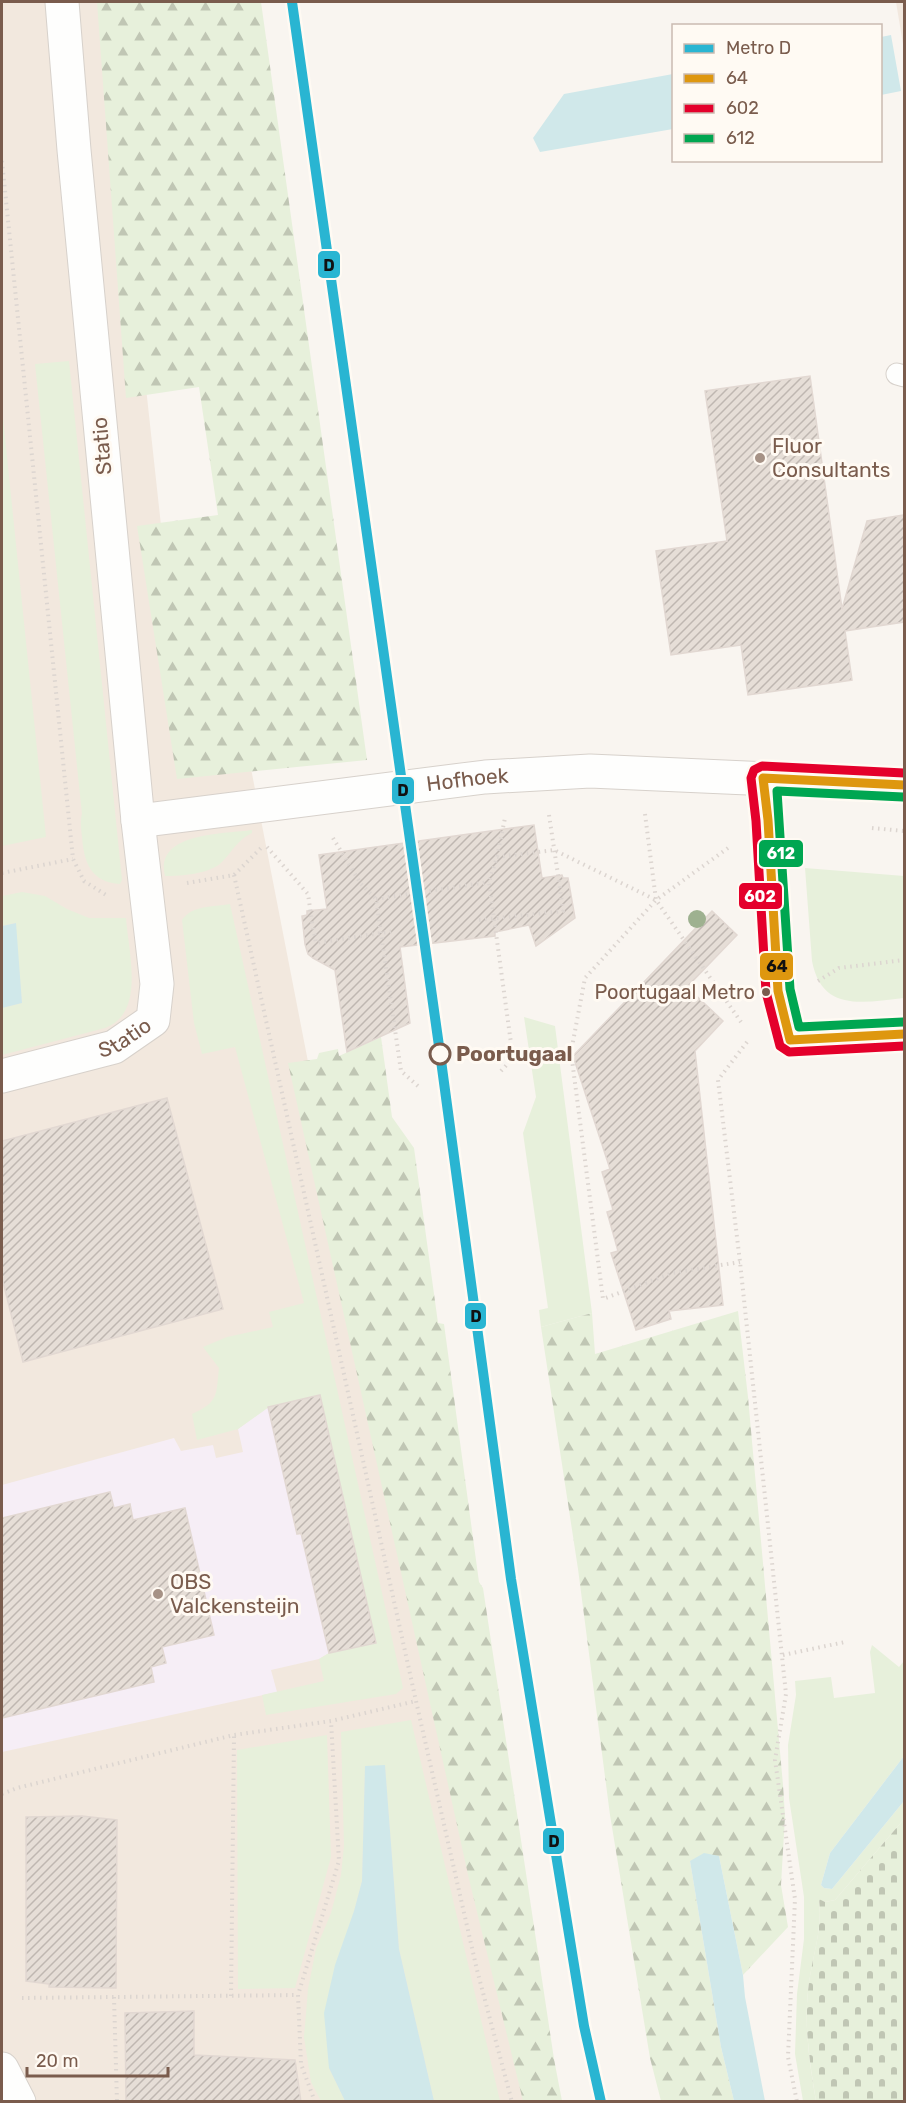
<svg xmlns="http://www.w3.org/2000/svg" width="906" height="2103" font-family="Rubik,sans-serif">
<defs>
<pattern id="forest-firs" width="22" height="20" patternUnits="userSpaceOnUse" patternTransform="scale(1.5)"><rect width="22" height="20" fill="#e7f0db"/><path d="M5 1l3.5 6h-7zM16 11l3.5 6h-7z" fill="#c0c6b4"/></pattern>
<pattern id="cemetery-stones" width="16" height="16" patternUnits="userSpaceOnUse" patternTransform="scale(1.5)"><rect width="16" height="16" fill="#e7f0db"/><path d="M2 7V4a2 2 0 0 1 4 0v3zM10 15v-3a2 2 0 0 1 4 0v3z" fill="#c0c6b4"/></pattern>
<pattern id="building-hatch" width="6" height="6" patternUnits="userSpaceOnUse" patternTransform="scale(1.5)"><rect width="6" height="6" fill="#e6ded7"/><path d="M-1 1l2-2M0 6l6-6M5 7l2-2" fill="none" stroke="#bfb7b1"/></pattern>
</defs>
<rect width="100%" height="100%" fill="#f9f5f0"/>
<path fill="#f2e8de" d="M2,2H104L186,755L247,748L353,1293L538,2101L2,2102Z
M896,2H904V50Z"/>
<path fill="#f6eef6" d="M268,1407L297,1534L301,1535L329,1653L319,1659L271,1670L277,1692L2,1752V1485L174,1438L181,1451L213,1445L216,1458L243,1452L238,1429Z"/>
<path fill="#e7f0db" d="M69,361L122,880L120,884C91,882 84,863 82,837C81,829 80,820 82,814L35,364Z
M2,408L46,837L2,846Z
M252,830V833C237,840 232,852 221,863C208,874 182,876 165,876C154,832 225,834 252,830Z
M805,868L904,876V998C864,1002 822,1013 812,961Z
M22,892L45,896L67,909L89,918H126C128,947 142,1000 117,1021C114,1024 109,1026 105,1028L2,1055V1008L22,1003L15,923L2,926V896Z
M230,904L403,1688L396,1694L266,1715L262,1695L324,1681L319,1659L329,1653L376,1642L320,1396L269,1407L238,1429L197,1440L192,1414C219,1402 216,1395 219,1368L203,1347L227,1337L273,1327L269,1312L304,1303L235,1047L202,1054L194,1023L182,920C192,905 213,907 230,904Z
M524,1017L555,1026L592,1313L541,1327L539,1310L548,1308L523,1133L536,1097Z
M872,1645L899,1667L904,1661V1756L830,1853L821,1885L824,1888L832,1889L904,1801V1819L835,1900L825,1902L819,1900C823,1931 811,1960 808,1991C804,2028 810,2066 816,2101H803L795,2054L797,1994L804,1939V1897L789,1798L788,1745L796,1695L795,1681L831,1677L834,1698L875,1693L870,1652Z
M411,1720L500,2101H434L399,1949L385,1766L365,1767L362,1881L354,1911L329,2068L345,2101H321L311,2082L304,2037L308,1989L316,1949L331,1913L341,1875L344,1846L341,1732Z
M327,1735L331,1857L295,1988L238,1989L237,1750Z"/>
<path fill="url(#forest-firs)" d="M97,2H261L367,760L177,779L137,526L218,515L199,387L126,398Z
M381,1037L392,1117L414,1148L438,1323L444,1324L479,1582L483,1588L554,2059L562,2101H523L469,1879L288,1063L317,1059L319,1053L338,1049L339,1056Z
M738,1311L748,1397L783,1785L785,1816L781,1885L788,1927L743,1975L719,1856L690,1861L721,2047L734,2101H661L650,2058L610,1815L578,1569L541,1327L592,1313L595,1354Z"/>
<path fill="url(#cemetery-stones)" d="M904,1819V2101H816C810,2065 804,2027 808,1991C811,1959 823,1931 819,1899L825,1902L835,1900Z"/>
<path fill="#d0e8ea" d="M891,35L901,91L881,95V37Z
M673,74V129L540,152L533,138L564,94Z
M16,923L22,1003L2,1008V926Z
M904,1756V1801L832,1889L824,1888L821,1885L830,1853Z
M385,1765L399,1949L434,2101H345L329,2068L324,2013L335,1965L354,1911L362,1881L365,1766Z
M704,1853L719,1856L743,1975L745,1997L765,2101H734L721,2047L690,1861Z"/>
<path fill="url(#building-hatch)" stroke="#e2d8d2" stroke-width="1.5" d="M810,376L842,609L867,521L904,515V622L845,631L852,680L748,695L741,645L671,655L656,551L727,541L705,391Z
M534,825L542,878L562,875L563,878H568L575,918L536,946L529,925L495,932V936L400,947L410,1023L347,1052L335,970L313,958L308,954L305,944L302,916L307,915V911L327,909L319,855Z
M712,911L737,935L687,987L723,1021L695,1051L723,1305L669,1311L671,1319L636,1330L611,1253L618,1251L607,1212L613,1210L602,1172L610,1169L573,1056Z
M167,1098L223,1309L23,1362L2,1278V1141Z
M320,1395L376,1643L329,1653L301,1533L297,1534L268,1407Z
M110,1492L114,1508L130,1504L133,1520L185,1508L214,1635L162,1647L166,1663L151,1667L154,1682L2,1718V1518Z
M82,1816L117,1820L116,1988L49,1987V1984L26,1981V1817Z
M194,2011V2055L295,2060L301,2102H126L125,2013Z"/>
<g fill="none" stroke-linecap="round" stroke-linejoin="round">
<defs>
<path id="service" d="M897,374L904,376"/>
<path id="minor" d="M763,778L768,820L778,991L790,1040L904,1034"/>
<g id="tertiary">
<path id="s1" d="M138,821L485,777L590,771L904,785"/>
<path id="s2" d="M2,1076L114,1047L153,1020L157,984L138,821L74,150L62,2"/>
<path d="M2,2069L19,2102"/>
</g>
</defs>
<use href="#service" stroke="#d7d1cb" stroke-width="23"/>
<use href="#minor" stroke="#d7d1cb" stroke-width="35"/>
<use href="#tertiary" stroke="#d7d1cb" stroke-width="35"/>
<path stroke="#dcd5d0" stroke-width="4" stroke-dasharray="1.5 4.5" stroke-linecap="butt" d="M2,161L73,859L84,881L106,895
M645,814L656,900L741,1022
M549,815L560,888
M872,828L904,831
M333,838L361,884L376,899L401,1071L419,1087
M267,847L308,894L312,922
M728,848L656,900L585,978L571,1052L603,1299L672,1273L740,1262
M497,857L554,850L656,900
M2,873L73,859
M234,875L416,1701L477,1970L512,2102
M187,883L234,875L261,848
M376,899L489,882
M818,981L839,968L904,960
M747,1042L718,1080L740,1262L786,1694L775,1760L795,1899L788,2057L797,2102
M501,1071L513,1058L489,882L497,857L505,818
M783,1655L845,1642
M2,1794L17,1788L234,1735L331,1721L416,1701
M231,1996L234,1736
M114,1997L117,2102
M22,1998L298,1995
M315,2102L301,2064L298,1995L339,1861L331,1721"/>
<use href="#service" stroke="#fefefd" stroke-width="21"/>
<use href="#minor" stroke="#fefefd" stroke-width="33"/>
<use href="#tertiary" stroke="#fefefd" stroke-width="33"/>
<path stroke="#dcd5d0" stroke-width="4" stroke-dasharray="1.5 4.5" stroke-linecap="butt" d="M479,920L563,911L560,888
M312,922L316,943L394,931"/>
<defs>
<path id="bus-1" d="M763,778L768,820L778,991L790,1040L904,1034
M763,778L904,785"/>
<path id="bus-2" d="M904,773L762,766L754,770L751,778L756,821L766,992L780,1046L789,1052L904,1046"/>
<path id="bus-3" d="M903,1022L799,1027L790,989L777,791L903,797"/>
</defs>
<use href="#bus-1" stroke="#fffaf3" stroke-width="14"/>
<use href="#bus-2" stroke="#fffaf3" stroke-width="14"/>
<use href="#bus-3" stroke="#fffaf3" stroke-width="14"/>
<use href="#bus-1" stroke="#de970f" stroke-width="9"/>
<use href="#bus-2" stroke="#e4002b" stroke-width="9"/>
<use href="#bus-3" stroke="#00a651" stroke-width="9"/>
<defs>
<path id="metro-1" d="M292,2L440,1053L511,1579L584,2026L601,2102"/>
</defs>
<use href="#metro-1" stroke="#fffaf3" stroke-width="15"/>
<use href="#metro-1" stroke="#29b5d2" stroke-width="10"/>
</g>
<circle fill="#9eb190" cx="697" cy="919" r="9"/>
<g fill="#a69286" stroke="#fffaf3" stroke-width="2">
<circle cx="760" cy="458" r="6"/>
<circle cx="158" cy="1594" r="6"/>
</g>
<circle fill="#7a5c4d" stroke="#fffaf3" stroke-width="2" cx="766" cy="992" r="5"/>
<circle fill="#fffaf3" stroke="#7a5c4d" stroke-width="3" cx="440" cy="1054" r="10"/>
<g text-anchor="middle" stroke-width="6" stroke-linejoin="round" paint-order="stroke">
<g font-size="20" fill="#7a5c4d" stroke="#fffaf3" text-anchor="end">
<text x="755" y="999">Poortugaal Metro</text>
</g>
<g font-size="21" fill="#7a5c4d" stroke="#fffaf3">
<text transform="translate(102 446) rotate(-95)" y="7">Statio</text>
<text dy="7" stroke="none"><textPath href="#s1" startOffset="332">Hofhoek</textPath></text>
<text dy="7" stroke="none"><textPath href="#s2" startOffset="129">Statio</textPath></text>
</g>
<g font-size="21" fill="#7a5c4d" stroke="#fffaf3" text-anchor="start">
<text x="772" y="453">Fluor<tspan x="772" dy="24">Consultants</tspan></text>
<text x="170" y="1589">OBS<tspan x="170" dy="24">Valckensteijn</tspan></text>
</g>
<g font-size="21" font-weight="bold" fill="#7a5c4d" stroke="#fffaf3" text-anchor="start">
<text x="456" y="1061">Poortugaal</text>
</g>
</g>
<g stroke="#fffaf3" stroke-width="2">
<rect x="317" y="250" width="24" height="29" rx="6" fill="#29b5d2"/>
<rect x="391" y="776" width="24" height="29" rx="6" fill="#29b5d2"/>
<rect x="758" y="839" width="46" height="29" rx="6" fill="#00a651"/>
<rect x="738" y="882" width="45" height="28" rx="6" fill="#e4002b"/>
<rect x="759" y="952" width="35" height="29" rx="6" fill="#de970f"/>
<rect x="464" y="1302" width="23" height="28" rx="6" fill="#29b5d2"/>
<rect x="542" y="1827" width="23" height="28" rx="6" fill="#29b5d2"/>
</g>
<g font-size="16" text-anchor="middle" font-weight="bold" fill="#fff">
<text x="781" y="859">612</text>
<text x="760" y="902">602</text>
</g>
<g font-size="16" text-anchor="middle" font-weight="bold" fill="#111">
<text x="329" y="271">D</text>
<text x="403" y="796">D</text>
<text x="777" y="972">64</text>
<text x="476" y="1322">D</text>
<text x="554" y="1847">D</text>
</g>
<rect width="906" height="2103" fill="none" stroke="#7a5c4d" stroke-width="6"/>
<rect x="672" y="24" width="210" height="138" fill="#fffaf3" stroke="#cabbb1" stroke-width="1.5"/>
<rect x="684" y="44" width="30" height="9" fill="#29b5d2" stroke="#cabbb1" stroke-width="1.5"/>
<text x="726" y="54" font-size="18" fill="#7a5c4d">Metro D</text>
<rect x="684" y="74" width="30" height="9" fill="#de970f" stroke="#cabbb1" stroke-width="1.5"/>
<text x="726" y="84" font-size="18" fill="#7a5c4d">64</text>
<rect x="684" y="104" width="30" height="9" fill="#e4002b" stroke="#cabbb1" stroke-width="1.5"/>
<text x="726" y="114" font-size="18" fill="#7a5c4d">602</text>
<rect x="684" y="134" width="30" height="9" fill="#00a651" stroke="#cabbb1" stroke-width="1.5"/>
<text x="726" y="144" font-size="18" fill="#7a5c4d">612</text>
<path d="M27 2067v9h141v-9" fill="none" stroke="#7a5c4d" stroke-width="3"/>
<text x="36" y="2067" font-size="18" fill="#7a5c4d" stroke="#fffaf3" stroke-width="4.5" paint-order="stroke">20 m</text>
</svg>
